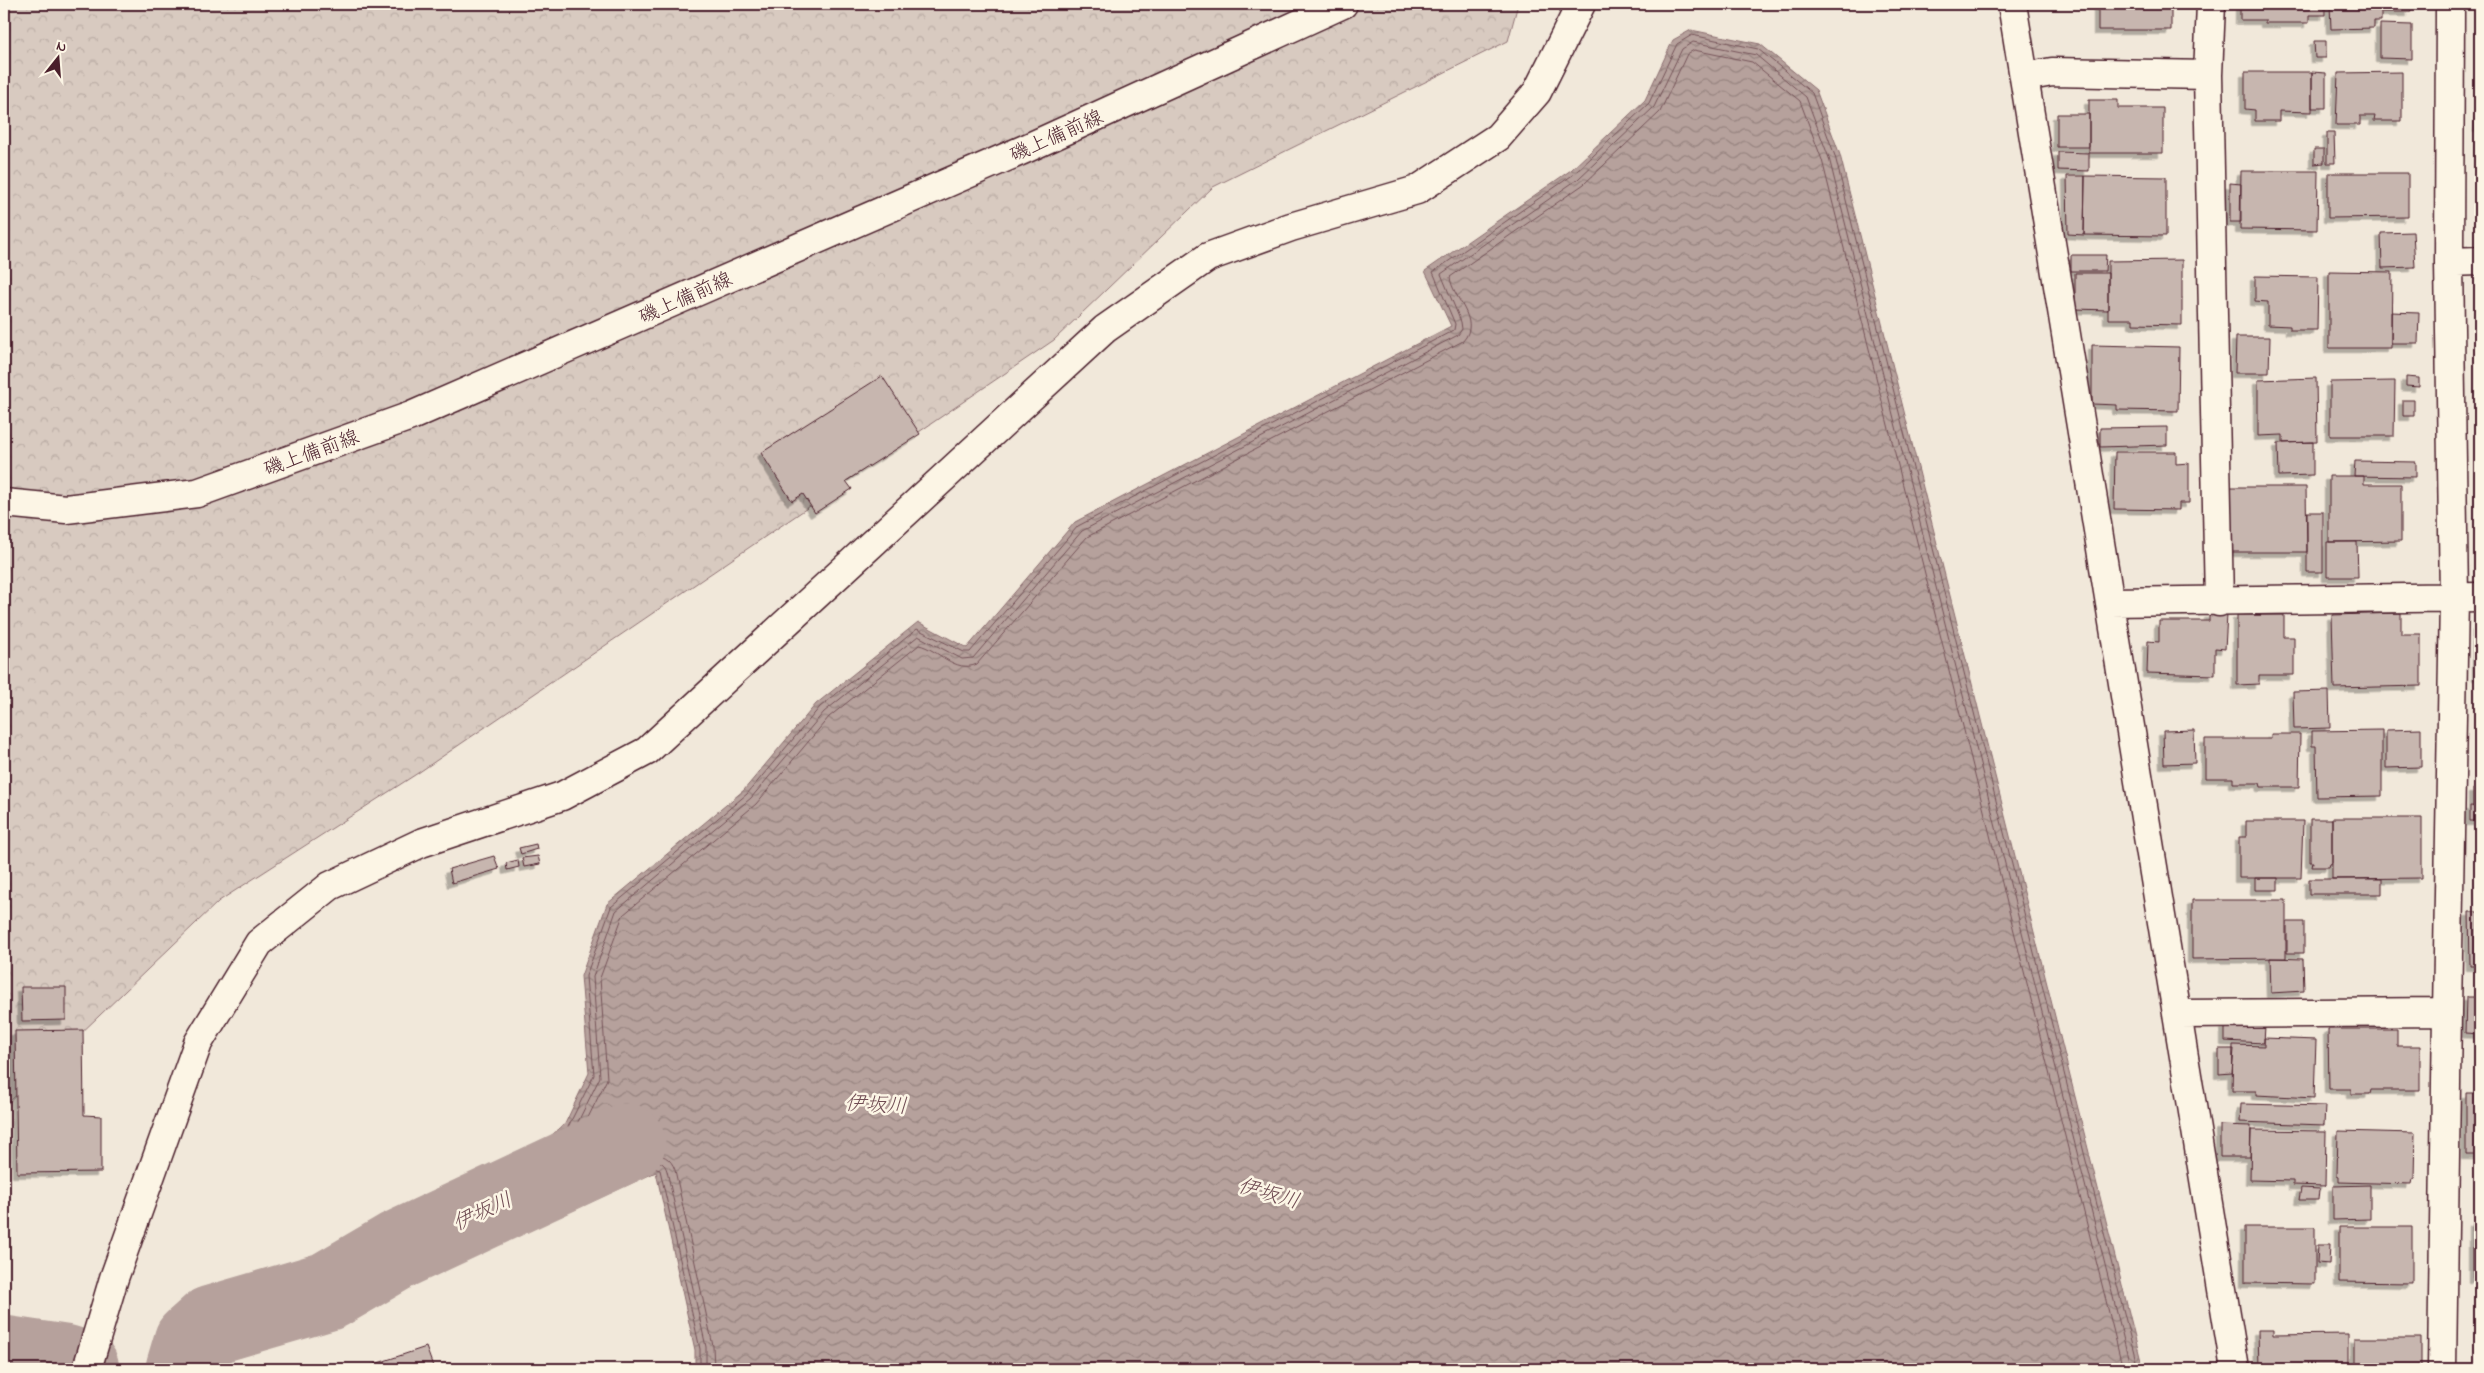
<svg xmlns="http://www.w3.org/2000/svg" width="2484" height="1373" font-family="'Indie Flower','Klee One',sans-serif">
<defs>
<pattern id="forest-crowns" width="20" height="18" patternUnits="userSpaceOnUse" patternTransform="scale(1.25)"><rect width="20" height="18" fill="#d8cac0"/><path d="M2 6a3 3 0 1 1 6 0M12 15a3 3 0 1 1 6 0" fill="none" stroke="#bbada5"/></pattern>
<pattern id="water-waves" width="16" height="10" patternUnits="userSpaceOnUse" patternTransform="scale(1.25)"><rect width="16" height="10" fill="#b6a19c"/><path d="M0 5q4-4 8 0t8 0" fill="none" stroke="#96837f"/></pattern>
<filter id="shadow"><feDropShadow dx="-4.5" dy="4.5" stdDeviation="0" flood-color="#0004"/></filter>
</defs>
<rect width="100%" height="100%" fill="#f1e8da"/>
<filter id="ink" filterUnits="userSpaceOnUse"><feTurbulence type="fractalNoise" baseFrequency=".02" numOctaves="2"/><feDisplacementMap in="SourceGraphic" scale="10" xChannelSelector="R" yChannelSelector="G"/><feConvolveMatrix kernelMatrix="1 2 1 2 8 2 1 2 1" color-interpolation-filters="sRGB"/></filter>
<g filter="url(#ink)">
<path fill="url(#forest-crowns)" stroke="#917476" d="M4,4H1518L1508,41L1213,187L1054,340L418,773L219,901L4,1107Z"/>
<path fill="url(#water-waves)" stroke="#8b6d6f" d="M1691,30L1760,44L1816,90L1840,155L2143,1369H695V1350L656,1172L550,1221L512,1168L565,1124L589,1073L581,976L607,904L744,790L816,704L918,622L967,648L1075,522L1451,326L1425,271L1571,170L1645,100L1673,40Z"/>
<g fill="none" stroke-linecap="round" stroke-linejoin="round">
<path stroke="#755358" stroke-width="1" d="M700,1369V1349L660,1170L653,1168L552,1214L519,1170L568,1127L594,1075L586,976L611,907L747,794L820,707L917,629L964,652H970L1078,526L1454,330L1455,324L1433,272L1574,174L1649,103L1677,44L1692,35L1758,49L1812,93L1835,156L2138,1369
M706,1369V1347L667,1171C665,1163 659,1160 651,1162L554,1207L528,1171L574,1130L600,1077L593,977L616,911L751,798L824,712L918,636L962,659L973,658L1082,531L1458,335L1462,329L1461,322L1441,274L1578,179L1654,107L1682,49L1693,42L1756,55L1806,97L1829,158L2131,1369
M714,1369L713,1346L675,1170C671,1158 662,1153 650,1155L557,1197L538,1172L580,1134L607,1079L600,978L623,915L756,804L829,717L919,645C938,649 955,674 977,664L1087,537L1463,341C1482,320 1452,298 1450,277L1584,184L1660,112L1687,54L1694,50L1752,62L1800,101L1822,160L2123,1369"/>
<path stroke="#b6a19c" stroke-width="79" d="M4,1355L64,1364L80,1369
M185,1369L193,1342L212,1325L328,1291L398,1250L626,1143"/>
</g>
<path fill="#c7b6af" stroke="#4a1f2b" filter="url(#shadow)" d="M2098,4H2171V30H2098Z
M2240,4H2325V15H2309V23H2265V20H2240Z
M2330,4H2410L2411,12H2381V21H2374V28L2331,29Z
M2380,24L2412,25V59L2380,58Z
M2314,41H2326V58H2315Z
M2245,72H2312V112L2279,111V121H2255V110L2245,109Z
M2312,72L2326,73V108H2312Z
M2402,72V121H2374L2375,116H2360V125H2336L2338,73Z
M2089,100H2118V108H2163V153H2089Z
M2479,112H2480V128H2478Z
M2057,114H2089V147H2057Z
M2327,133H2334L2335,163H2327Z
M2479,137H2480V209H2478Z
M2314,149H2324V163L2314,164Z
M2058,152L2089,153V171L2058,170Z
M2241,171H2318L2317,230L2240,229Z
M2328,173H2408V217L2328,218Z
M2067,176H2085L2084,235L2068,234Z
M2085,176L2166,177V236L2084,235Z
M2230,183L2241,184V222H2230Z
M2413,232L2415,267L2382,268L2381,233Z
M2071,255H2106L2105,271H2071Z
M2182,260V325L2133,324V319H2108V261Z
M2329,271L2392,272L2391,348H2329Z
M2075,273H2108V310L2075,309Z
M2255,276L2318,277L2317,330H2290V326L2268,325V302L2255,301Z
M2391,312L2419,313L2418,343H2391Z
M2236,337H2270L2269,373H2235Z
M2092,345L2179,347L2178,411L2117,410V405L2092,404Z
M882,376L920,434L846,481L852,489L815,513L803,494L792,501L761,453Z
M2406,377L2419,378V387L2406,386Z
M2316,378L2317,442L2283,443V435L2258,436V380Z
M2395,381L2394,436H2330V382Z
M2403,400H2414V416H2403Z
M2167,427V445L2100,447V428Z
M2313,442V475L2279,476L2278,443Z
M2115,452H2176V464L2189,463V503H2179V510L2114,509Z
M2355,461L2416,462V477L2354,476Z
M2329,476H2364V484H2401V541L2329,542Z
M2231,487H2306L2307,552H2232Z
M2307,512H2323V572H2307Z
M2327,542H2357L2358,577H2327Z
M2401,613V634H2421V686L2334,688L2332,615Z
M2209,614H2227L2225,649L2215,648V675L2147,673L2148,641L2159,642V621H2209Z
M2237,615H2284V637H2294V675H2259V684L2237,685Z
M2477,626H2480V676H2477Z
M2329,691L2330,728L2294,729L2293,692Z
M2421,729V767L2386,768V730Z
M2194,730L2195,763L2164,764L2163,731Z
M2382,730V796L2317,797L2316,746H2312V731Z
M2271,734H2300L2299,787H2261L2260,783H2233V778H2205V739H2271Z
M2473,789H2480V807H2473Z
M2470,806L2480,807V821H2470Z
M2332,818H2422V878L2332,879Z
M2310,819H2332V863L2330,864L2329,867H2312L2313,862H2310Z
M2246,821H2303L2301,878H2239V837H2246Z
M536,844L537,849L521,854L519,848Z
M494,856L499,869L452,883L449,869Z
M538,856L540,864L524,867L522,858Z
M518,860L519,867L507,870L506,863Z
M2255,878H2278V890H2255Z
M2309,879H2382V894H2309Z
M2192,900H2286V958L2192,959Z
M2469,912H2480V966H2470Z
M2287,922H2304V953H2287Z
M2270,958L2303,959L2304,991L2271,993Z
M21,987H66V1020L22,1021Z
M2466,997H2480V1034L2465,1033Z
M2225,1025L2265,1026L2264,1043L2225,1041Z
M2328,1029H2397V1046H2420V1090H2371L2370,1094H2351V1089H2329Z
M83,1030L84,1115L101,1116V1172L17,1173L15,1031Z
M2264,1038L2316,1040L2314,1098L2256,1095V1091H2232L2233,1045L2264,1046Z
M2219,1049H2234L2232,1073L2219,1074Z
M2466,1093H2477V1099H2480V1155H2466Z
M2241,1104L2325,1106L2324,1125L2240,1122Z
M2220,1125L2251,1126L2250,1157H2220Z
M2251,1130L2326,1131L2325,1186L2293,1185V1181L2250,1180Z
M2338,1131L2415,1133L2414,1179H2412L2411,1184L2339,1182V1177L2337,1176Z
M2370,1185V1219L2333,1220V1186Z
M2301,1188L2320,1189L2319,1200H2299Z
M2473,1222H2480V1278H2473Z
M2245,1227H2315V1284L2245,1283Z
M2339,1227H2412V1283L2339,1282Z
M2318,1245H2330L2329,1264L2317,1263Z
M2258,1330H2273V1335L2348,1334V1369H2259Z
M2355,1338H2421V1369H2355Z
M426,1347L434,1369H360Z"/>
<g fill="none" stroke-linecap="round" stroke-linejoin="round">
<defs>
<path id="minor" d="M2012,4L2235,1369
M2208,75L2211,4
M2024,77L2052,72L2208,75L2219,602
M2449,262L2480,261
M2111,602L2480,597
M2447,1012L2454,597L2449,262L2450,4
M2178,1014L2447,1012L2442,1369
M87,1369L114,1278L198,1043L259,943L330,886L421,843L562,796L647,751L1105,329L1208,257L1291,227L1417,190L1498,137L1537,92L1581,4"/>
<path id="major" d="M4,503L66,509L197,493L411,416L1025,149L1343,4"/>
</defs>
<use href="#minor" stroke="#4a1f2b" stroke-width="31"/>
<use href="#major" stroke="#4a1f2b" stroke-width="31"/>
<use href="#minor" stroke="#fcf5e5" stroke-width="28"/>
<use href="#major" stroke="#fcf5e5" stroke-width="28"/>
</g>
</g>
<g text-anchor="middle" stroke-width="5" stroke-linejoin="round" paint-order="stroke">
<g font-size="20" fill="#4a1f2b" stroke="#fcf5e5">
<text transform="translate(1056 135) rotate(-24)" y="7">磯上備前線</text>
<text transform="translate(685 297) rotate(-24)" y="7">磯上備前線</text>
<text transform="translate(311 452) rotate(-20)" y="7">磯上備前線</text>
</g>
<g font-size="21" font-style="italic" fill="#704c53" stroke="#fcf5e5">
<text transform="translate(876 1104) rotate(3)" y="7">伊坂川</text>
<text transform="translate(1269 1193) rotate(16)" y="7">伊坂川</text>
<text transform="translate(482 1211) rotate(-25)" y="7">伊坂川</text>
</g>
</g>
<rect width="2484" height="1373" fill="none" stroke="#fcf5e5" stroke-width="20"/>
<rect x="10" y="10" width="2464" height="1353" fill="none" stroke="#4a1f2b" stroke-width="2" filter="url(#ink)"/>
<g transform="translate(58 58) rotate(17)" stroke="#fcf5e5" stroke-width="4" paint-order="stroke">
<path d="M0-4L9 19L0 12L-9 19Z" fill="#4a1f2b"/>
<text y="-8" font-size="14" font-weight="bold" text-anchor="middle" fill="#4a1f2b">N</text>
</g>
</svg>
